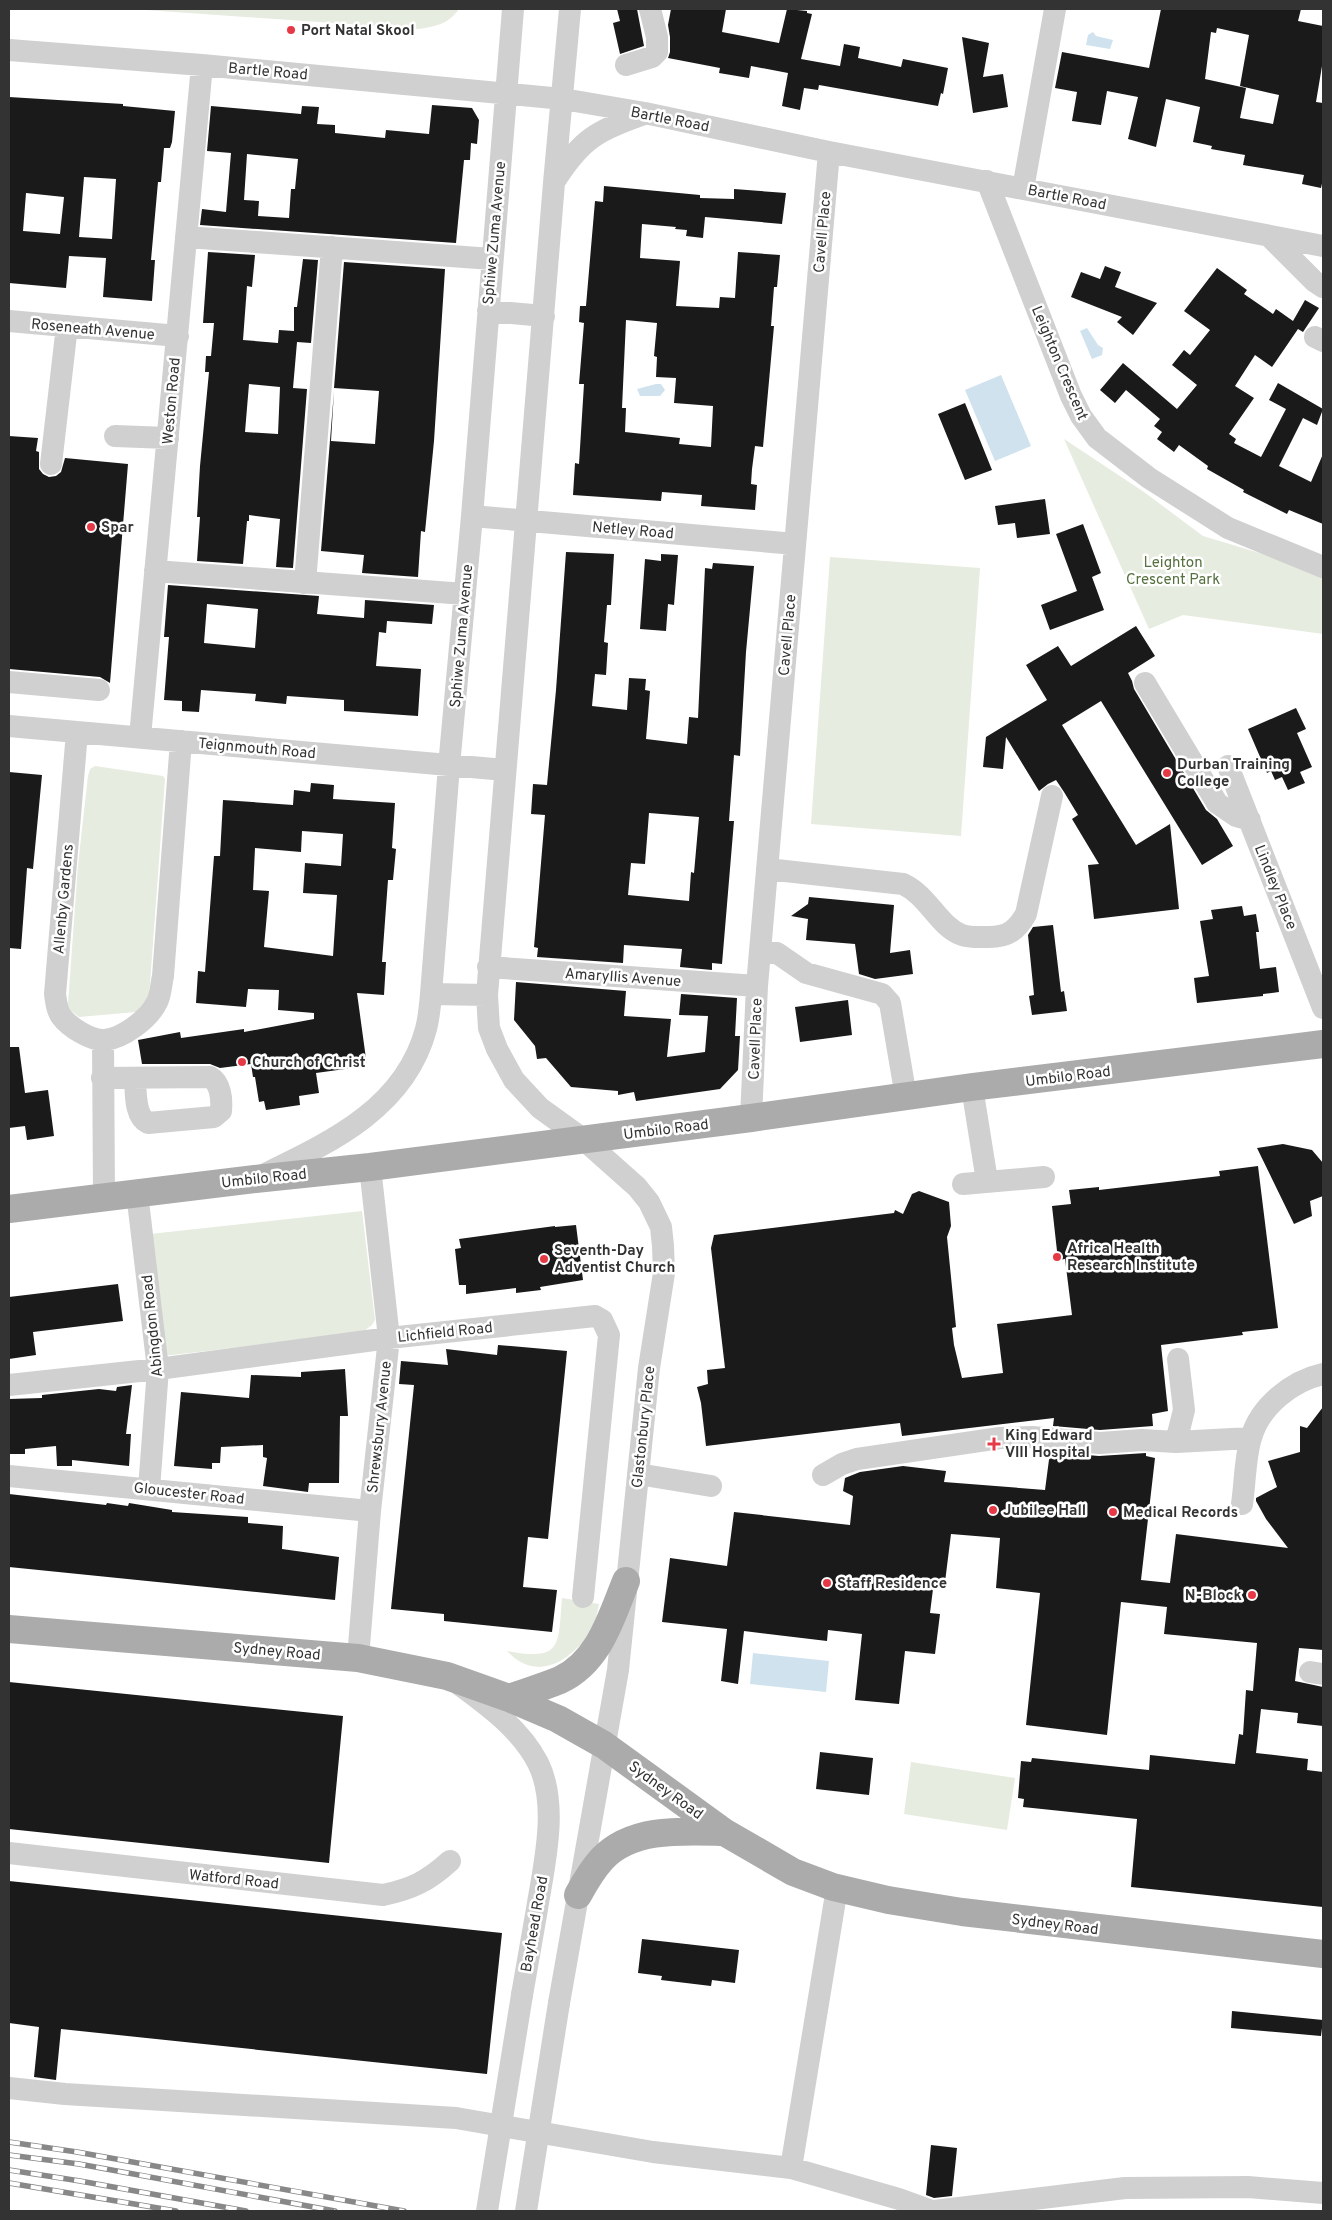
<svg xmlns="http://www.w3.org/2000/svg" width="1332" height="2220" font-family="Overpass,sans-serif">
<rect width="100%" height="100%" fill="#fff"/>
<path fill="#e6ecdf" d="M132,9H459C448,24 437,26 419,29Z
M1064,439L1144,492L1203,536L1323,572V634L1183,615L1149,629Z
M830,557L980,568L961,836L811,824Z
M95,766L163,776L165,779L149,997L136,1012L79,1017L69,1009L68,1004L78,865L88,776L90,769Z
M362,1211L375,1320L372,1325L361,1333L163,1356L150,1234Z
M562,1598L599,1604C597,1615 594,1627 588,1637C585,1642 581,1645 577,1648C555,1670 529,1675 507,1651C562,1661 558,1647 562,1598Z
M911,1762L1015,1778L1007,1830L904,1814Z"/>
<path fill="#cfe2ee" d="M1093,32L1096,36L1113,40L1110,49L1086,45L1088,35Z
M1087,328L1098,345L1103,348L1102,355L1092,359L1080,331Z
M1001,375L1031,446L995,461L965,390Z
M656,384H661L665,390L660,396H640L637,389Z
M753,1653L829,1661L826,1692L750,1684Z"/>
<path fill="#1a1a1a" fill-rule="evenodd" d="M617,9H637L644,46L620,54L613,23L620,21Z
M671,9H726L722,32L779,43L787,9L807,11V13L812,14L801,59L840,66L844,44L860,47L858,58L901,67L903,59L948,68L943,94L941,93L938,106L819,85L818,90L804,88L800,110L782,106L788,73L751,66L749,78L719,73L720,68L668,58L670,52V37L668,25Z
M1161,9H1301L1298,21L1323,26V60L1316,102L1323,103V179L1321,188L1302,184L1304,175L1243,165L1245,155L1211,149L1212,146L1193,142L1200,107L1166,99L1156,147L1128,139L1138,97L1107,91L1101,125L1072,121L1077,92L1055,88L1062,52L1149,68ZM1217,28L1249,35L1240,86L1279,95L1273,124L1240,118L1246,88L1205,79L1211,32L1216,33Z
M962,37L989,43L983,77L1003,74L1008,107L973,113Z
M9,97L123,104V106L175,111L172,142L170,148H164L161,182H158L151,260H155L152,301L103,297L106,258L69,256L66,288L9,283ZM84,177L116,179L112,239L79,237ZM26,193L64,197L60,234L23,231Z
M432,105L472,108L479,120L477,144L471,143L470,160H464L456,243L200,225L202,209L226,212L231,153L207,151L211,106L301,114L302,106L319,107L317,124L335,125V133L385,138L386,130L429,134ZM247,154L298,159L295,189H291L289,218L258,216L259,201L244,200Z
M604,186L700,195V198L734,199V189L786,193L782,224L705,217L703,238L686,236L687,230L675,229L676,227L642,224L640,258L680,261L676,306L719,308L720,297L735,298L738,252L780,255L777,287H774L771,326H774L763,447L755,446L752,469L751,484L757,485L755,510L701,506L702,495L662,492L661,501L573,495L575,463L579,464L584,384H579L584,323L579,322L580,306H586L595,201L603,202ZM626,320L657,323L654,356L657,357L656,377L676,378L674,403L713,406L711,447L679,444L680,438L625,432L626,408H622Z
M208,252L255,255L252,287L247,286L243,340L278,343L279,330L294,331V307H297L303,259L318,260L311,343L297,342L293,388L307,389L293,568L276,567L280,519L249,515V521H247L243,564L197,561L200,517H197L200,466L209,372H205L206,356H211L214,323H203ZM249,384L280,387L278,434L245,432Z
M344,262L445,269L434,441L425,532L421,531L418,577L362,573L364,555L321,551L334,391L331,441L375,444L379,391L334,388Z
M1105,266L1121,272L1115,287L1157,303L1133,335L1117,322L1122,317L1071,297L1081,272L1100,279Z
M1217,268L1247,290L1244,294L1273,314L1276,309L1293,321L1305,300L1319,308L1303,332L1298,329L1272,367L1255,355L1235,386L1254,398L1229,434L1236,439L1234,443L1261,457L1286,409L1269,400L1278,383L1323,409L1317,425L1303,418L1279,466L1311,482L1323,454V524L1289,510L1287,514L1243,492L1244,490L1207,469L1208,466L1179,445L1174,452L1157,439L1162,432L1154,426L1160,419L1126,390L1115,403L1100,390L1123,363L1177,409L1197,385L1172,365L1184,350L1190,355L1210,330L1184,311Z
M965,403L992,470L965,480L938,414Z
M9,436L38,438L36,451L39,452V469L43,474L49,477L56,476L61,472L65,458L128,464L110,683L100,677L9,669Z
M1045,499L1050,534L1017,538L1015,523L998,525L995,506Z
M1083,524L1101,573L1092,577L1104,610L1050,630L1041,605L1077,591L1056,534Z
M566,552L614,554L611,605H607L604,642L608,643L606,675L595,674L592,706L627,710L629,678L646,679L645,690L650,691L646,739L687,744L689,717L698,718L705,568L712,569L713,563L754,566L746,652L740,756L734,755L729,821H734L722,964L712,963V970L680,967L682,949L624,945L623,963L537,957L538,948L534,947L545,815L531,814L533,784L547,785L556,690ZM649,813L699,817L694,873L691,872L689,901L628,895L631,863L645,864Z
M661,554L678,555L674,605L668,604L666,631L640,629L645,559L661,561Z
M168,585L319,596L317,614L364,618L365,600L434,605L432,624L387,621L386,633L379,632L376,666L421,669L418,716L344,711V700L287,696L286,704L255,701L256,694L201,690L199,712L182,711V701L164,700L169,637H164ZM207,604L258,609L255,648L204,643Z
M1136,626L1155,656L1128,673L1132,681L1134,689L1206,810L1217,819L1233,846L1202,865L1101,701L1062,725L1136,845L1170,824L1179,909L1094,919L1088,865L1099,864L1072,819L1078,815L1064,792L1056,780L1048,784L1039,791L1006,737L1003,769L983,767L986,737L1047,700L1026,665L1058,646L1071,666Z
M1296,708L1306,729L1297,733L1312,767L1300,772L1305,783L1288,790L1282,777L1275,780L1271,771L1267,773L1248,729Z
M9,772L42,775L33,869L27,868L21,949L9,948Z
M311,783L334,785L333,799L395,803L392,848L396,849L393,880H388L382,962H386L384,995L357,993L367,1066L316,1073L319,1093L299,1096L300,1105L266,1110L264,1101L259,1102L255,1077H253L251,1064L220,1068L210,1064H142L138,1040L180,1032L181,1038L244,1029V1032L314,1019V1013L278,1010L279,990L248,989L246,1007L196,1003L198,971L205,972L214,856H220L223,800L293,805L294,790L310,792ZM302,831L343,834L341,866L305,863L303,893L337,895L333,956L264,947L269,891L253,890L255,848L301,852Z
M809,897L894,905L890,953L910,950L913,974L875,979L859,974L855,944L806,940L808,919L791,916L808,904Z
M1242,906L1244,916L1256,914L1259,932H1256L1260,969L1276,967L1279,992L1263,994V996L1197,1003L1194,978L1209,976L1200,921L1213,919L1211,910Z
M1053,925L1061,992L1064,991L1067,1011L1032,1015L1029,996L1034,995L1028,935L1033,927Z
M516,982L626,991L624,1016L671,1019L667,1057L705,1052L708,1016L679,1015L681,994L737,998L735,1036H740L738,1070L720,1089L636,1101L634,1092L618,1095V1091L571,1087L546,1058L537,1059L535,1046L514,1020Z
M848,1000L852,1035L800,1042L795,1007Z
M9,1047H19L25,1093L48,1090L54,1136L27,1140L25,1126L9,1128Z
M1283,1144L1312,1150L1323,1163V1196L1310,1201L1312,1216L1294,1224L1257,1148Z
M1258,1166L1278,1328L1242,1332L1243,1335L1161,1345L1168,1411L1152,1414L1153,1426L1100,1430L1053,1426L1054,1418L902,1436L900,1423L706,1446L701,1403L697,1387L708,1384L707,1370L725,1368L711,1248L714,1235L894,1213L895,1210L903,1214L912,1194L919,1191L949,1202L951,1226L947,1237L956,1327L952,1328L954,1345L962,1378L1003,1373L997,1324L1072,1315L1065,1259L1058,1260L1052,1206L1071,1204L1069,1190L1099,1187V1190L1220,1176L1219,1171Z
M576,1225L583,1280L540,1287L541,1290L516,1293V1288L466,1294V1285H459L455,1249L461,1248L459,1239L555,1226V1227Z
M118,1284L123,1321L33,1332L36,1355L9,1359V1297Z
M498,1345L567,1351L548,1539L528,1537L523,1587L557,1590L552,1632L444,1621V1614L391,1609L414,1385L399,1384L401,1361L448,1365L446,1349L497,1355Z
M345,1369L348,1416H340L339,1483H309L308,1492L263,1486L267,1458L263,1457V1445L221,1447L220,1463H212V1469L174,1466L181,1392L249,1398L251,1375L301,1377V1372Z
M132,1385L126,1434H131L129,1466L72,1460V1466H57L56,1446L25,1449V1454H9V1399L42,1398V1395L99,1389L116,1391L117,1387Z
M1323,1407V1650L1299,1648L1295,1681L1323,1687V1726L1297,1723L1298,1713L1261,1709L1256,1753L1308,1759L1307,1770L1323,1772V1907L1131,1887L1137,1819L1023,1807L1024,1799L1018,1798L1021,1761L1031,1762L1032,1758L1149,1770L1150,1755L1235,1764L1239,1734L1243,1735L1246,1690L1253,1691L1257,1643L1164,1634L1167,1607L1121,1602L1107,1735L1026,1725L1040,1593L996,1588L1000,1538L951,1534L945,1582L934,1581L930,1613L940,1614L935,1654L905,1651L899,1704L855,1700L862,1634L828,1630L827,1641L744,1631L738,1684L721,1681L727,1629L662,1622L670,1558L727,1566L734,1512L850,1525L853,1496L843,1491L845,1478L860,1472L903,1466L946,1471L944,1482L1045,1490L1050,1452L1099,1456L1146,1453V1456L1155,1458L1141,1580L1170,1583L1176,1534L1288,1548L1266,1519L1256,1501V1498L1277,1487L1268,1461L1300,1452V1426L1307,1428Z
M9,1494L106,1505L107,1503L128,1506L129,1503L172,1510V1512L248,1517V1523L283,1526L282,1549L339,1557L335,1600L9,1567Z
M9,1682L343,1716L329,1863L9,1829Z
M820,1752L873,1758L869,1795L816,1789Z
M9,1881L502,1933L487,2074L61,2029L56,2080L34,2077L39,2027L9,2023Z
M642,1939L739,1950L735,1983L712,1980L711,1986L661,1980L662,1976L638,1973Z
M1232,2011L1323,2020L1321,2036L1231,2028Z
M931,2145L957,2148L952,2196L934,2198L926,2195Z"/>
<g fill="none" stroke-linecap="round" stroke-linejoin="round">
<path stroke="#d0d0d0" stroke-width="22" d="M9,50L202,65L563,99L645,113L829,152L1323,246
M626,65L652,57L657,52V37L650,9
M556,179C583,137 598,131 644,114
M987,181L1071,396L1081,416L1097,438L1149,478L1228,528L1323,567
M1023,189L1055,9
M1269,236L1314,281L1323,287
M186,237L492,259
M488,311L544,316
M9,321L178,336
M1315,337L1323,341
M115,436L168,438
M51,464L67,326
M472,516L795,544
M155,571L465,594
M305,583L332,247
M9,682L99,690
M1145,683L1217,803L1236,816L1250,820
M9,726L505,770
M77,732L55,994C56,1002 57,1010 61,1016C69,1027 91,1041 105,1040C123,1038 149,1019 157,1002C161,995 161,984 163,976L181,741
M140,737L202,65
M1228,766L1323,1008
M767,869L903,884C929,896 938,926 962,935C970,938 980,937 989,937C1008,937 1017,930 1026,914L1052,796
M760,951L777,953L806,973L882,994L890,1003L906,1097
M488,967L757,986
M431,994L487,995
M103,1040L104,1196
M102,1078L210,1077C221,1083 222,1100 221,1111L214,1117L148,1123C134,1116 136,1091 135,1078
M972,1087L987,1181
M751,1118L757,986L829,152
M263,1175C331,1142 405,1108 426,1029C429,1018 430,1006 431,994L449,766L472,516L513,9
M963,1184L1044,1177
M137,1193L158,1369L149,1489
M9,1385L158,1369L389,1338L595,1316L602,1320L609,1335L583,1597
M1176,1442L1184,1410L1178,1359
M638,1474L711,1486
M823,1475L842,1464L857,1459L1000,1438L1032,1437L1100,1443L1142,1440L1176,1442L1251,1438
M9,1476L370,1511
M1242,1504C1245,1484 1245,1457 1251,1438C1260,1406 1292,1381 1323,1374
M358,1658L370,1511L389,1338L370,1167
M1310,1672L1323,1674
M460,1685C489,1706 521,1730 538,1763C559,1805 544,1865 537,1909C532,1938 527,1967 522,1995
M9,1853L383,1895C412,1889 428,1881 450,1861
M559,2003L618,1670L649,1368L664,1273L663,1246L661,1227L649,1202L637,1187L583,1139L540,1108L514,1080L497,1049L489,1028L487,995L554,183L570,9
M9,2088L65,2094L456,2118L653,2152L791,2168L837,1888
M791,2168L899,2199L932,2211
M934,2211L1125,2188L1248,2187L1323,2193"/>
<path stroke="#ababab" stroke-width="28" d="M9,1209L255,1179L370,1167L751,1118L972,1087L1323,1044
M9,1629L358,1658L447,1676L509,1698L558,1719L604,1745L724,1832L793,1872L833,1887L888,1900L962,1912L1323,1954
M509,1698C526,1692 543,1687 560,1680C599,1662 611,1618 626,1581
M578,1895C585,1882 592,1870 602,1859C632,1827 684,1831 724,1832"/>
<defs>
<path id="rail" d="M9,2142L77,2152L404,2211
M9,2155L79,2164L335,2211
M9,2170L80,2181L246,2211
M9,2183L176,2211"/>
</defs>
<use href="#rail" stroke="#888" stroke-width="5.5"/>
<use href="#rail" stroke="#fff" stroke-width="4" stroke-dasharray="11" stroke-linecap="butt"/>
<path stroke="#d0d0d0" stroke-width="22" d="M487,2211L522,1995
M526,2211L559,2003"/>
</g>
<g fill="#e63946" stroke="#fff" stroke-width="2">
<circle cx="291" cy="30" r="5"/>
<circle cx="91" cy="527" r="5"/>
<circle cx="1167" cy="773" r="5"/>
<circle cx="242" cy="1062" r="5"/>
<circle cx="1057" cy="1257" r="5"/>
<circle cx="544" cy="1259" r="5"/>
<path d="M991.5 1436.5h5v5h5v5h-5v5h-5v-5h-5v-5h5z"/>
<circle cx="993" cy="1510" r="5"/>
<circle cx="1113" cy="1512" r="5"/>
<circle cx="827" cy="1583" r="5"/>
<circle cx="1252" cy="1595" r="5"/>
</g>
<g text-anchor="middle" stroke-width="5" stroke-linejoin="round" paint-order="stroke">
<g font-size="15" font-weight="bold" fill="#333" stroke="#fff" text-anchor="start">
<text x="301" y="35">Port Natal Skool</text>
<text x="101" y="532">Spar</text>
<text x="1177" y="769">Durban Training<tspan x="1177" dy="17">College</tspan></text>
<text x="252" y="1067">Church of Christ</text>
<text x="1067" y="1253">Africa Health<tspan x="1067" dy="17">Research Institute</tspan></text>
<text x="554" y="1255">Seventh-Day<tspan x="554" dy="17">Adventist Church</tspan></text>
<text x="1005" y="1440">King Edward<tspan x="1005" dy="17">VIII Hospital</tspan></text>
<text x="1003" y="1515">Jubilee Hall</text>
<text x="1123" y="1517">Medical Records</text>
<text x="837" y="1588">Staff Residence</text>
<text x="1242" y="1600" text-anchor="end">N-Block</text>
</g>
<g font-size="15" fill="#333" stroke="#fff">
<text transform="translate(268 71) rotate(5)" y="5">Bartle Road</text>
<text transform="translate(670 119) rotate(11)" y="5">Bartle Road</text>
<text transform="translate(1067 197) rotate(11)" y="5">Bartle Road</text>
<text transform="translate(822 232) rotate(-85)" y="5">Cavell Place</text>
<text transform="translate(494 233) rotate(-85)" y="5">Sphiwe Zuma Avenue</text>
<text transform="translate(93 329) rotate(5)" y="5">Roseneath Avenue</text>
<text transform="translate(1060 363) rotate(67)" y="5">Leighton Crescent</text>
<text transform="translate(171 401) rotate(-85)" y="5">Weston Road</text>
<text transform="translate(633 530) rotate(5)" y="5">Netley Road</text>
<text transform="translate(787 635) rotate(-85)" y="5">Cavell Place</text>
<text transform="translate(461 636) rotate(-85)" y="5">Sphiwe Zuma Avenue</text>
<text transform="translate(257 748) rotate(5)" y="5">Teignmouth Road</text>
<text transform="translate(1276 887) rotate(68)" y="5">Lindley Place</text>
<text transform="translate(63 899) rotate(-85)" y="5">Allenby Gardens</text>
<text transform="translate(623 977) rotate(4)" y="5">Amaryllis Avenue</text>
<text transform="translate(755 1039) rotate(-88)" y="5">Cavell Place</text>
<text transform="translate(1068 1076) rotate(-7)" y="5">Umbilo Road</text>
<text transform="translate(666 1129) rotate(-7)" y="5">Umbilo Road</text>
<text transform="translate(264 1178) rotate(-6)" y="5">Umbilo Road</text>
<text transform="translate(152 1326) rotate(-96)" y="5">Abingdon Road</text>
<text transform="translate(445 1332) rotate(-6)" y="5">Lichfield Road</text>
<text transform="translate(379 1427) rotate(-84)" y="5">Shrewsbury Avenue</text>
<text transform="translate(643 1427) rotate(-84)" y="5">Glastonbury Place</text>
<text transform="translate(189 1493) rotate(6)" y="5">Gloucester Road</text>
<text transform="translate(277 1651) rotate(5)" y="5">Sydney Road</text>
<text transform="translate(666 1790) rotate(36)" y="5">Sydney Road</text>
<text transform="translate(234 1879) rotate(6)" y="5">Watford Road</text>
<text transform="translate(534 1924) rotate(-80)" y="5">Bayhead Road</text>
<text transform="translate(1055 1924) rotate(7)" y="5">Sydney Road</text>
</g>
<g font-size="15" fill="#56703f" stroke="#fff">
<text x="1173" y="567">Leighton<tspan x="1173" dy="17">Crescent Park</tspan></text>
</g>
</g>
<rect width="1332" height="2220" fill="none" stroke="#333333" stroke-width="20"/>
</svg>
